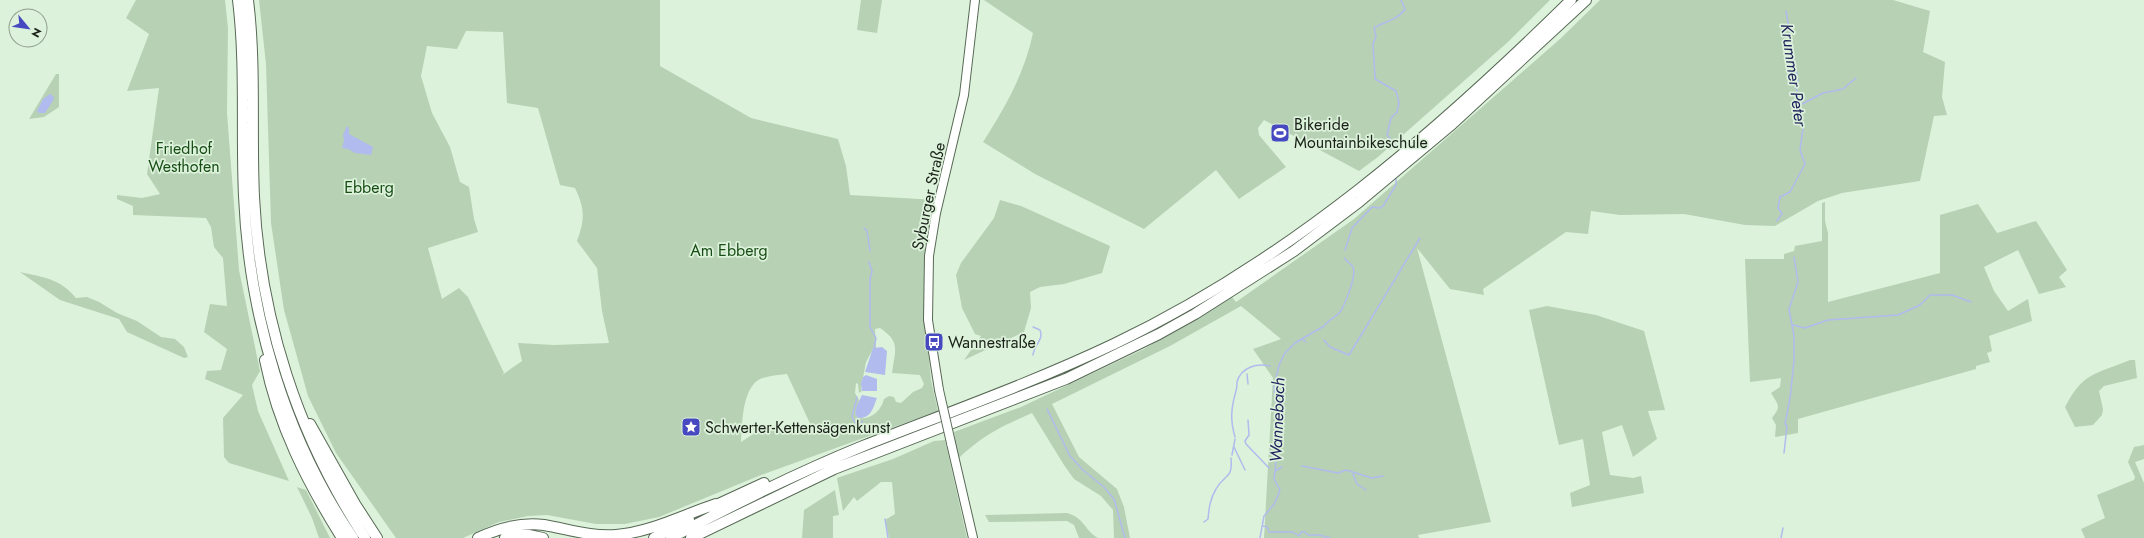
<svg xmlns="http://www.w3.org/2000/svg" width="2144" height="538" font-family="Jost,sans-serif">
<rect width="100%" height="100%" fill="#ddf2db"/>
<path fill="#b7d1b5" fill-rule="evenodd" d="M136,0H225L228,28L227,113L239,270L260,371L252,385L258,411L289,481L229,463L224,457L223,418L243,395L205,379L207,371L221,370L227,349L204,332L210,304L227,306L223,258L214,247L211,227L206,218L133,215V206L117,199V195L142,198L160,194L147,174L159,88L127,91L149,34L126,18Z
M259,0H660V66L751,118L838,139L846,166L850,195L937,200L927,339L931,380L938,411L761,475L659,517L625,524H596L547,515L528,516L499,522L463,538H396L336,453L308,396L284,310L271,223L266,64ZM466,31L503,32L507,103L538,108L560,185L575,188C585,209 585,219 577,241L597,268L602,311L609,343L554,345L518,343L522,361L502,375L504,373L468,297L459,288L442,299L428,248L478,232L474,219L469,187L460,182L450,147L432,113L421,76L427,46L457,49ZM880,328C901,342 895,350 892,373L920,375L924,384L922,388L913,392L901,403L896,402L894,397L889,396L884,399C881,411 871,420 858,418L855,414L859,400L855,393L856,383L858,384L859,393L862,391L861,388L866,362L873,349L876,348L875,329ZM787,374L813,430L764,427L741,442C742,425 742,388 760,379C767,376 779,375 787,374Z
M861,0H882L877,33L857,30Z
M984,0H1550L1508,42L1378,157L1359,171L1264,120L1258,128L1259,135L1286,167L1239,199L1216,170L1144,229L1035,174L983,142C1004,109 1025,73 1033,33Z
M1600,0H1893L1930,11L1923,52L1945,62L1942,97L1947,115L1934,116L1920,181L1842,193L1818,201L1775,226L1745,225L1684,214L1620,215L1591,211L1588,234L1566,232L1483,289L1484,295L1450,289L1417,248L1491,522L1418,535L1419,538H1264L1273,378L1253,349L1281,339L1241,306L1170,346L1052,404L1079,457L1117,489L1124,507L1130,538H1114L1113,510L1101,496L1074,479L1064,465L1032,413C1001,427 983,435 958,459L954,432L1021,407L1144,349L1232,297L1236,302L1354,219L1560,39Z
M56,74H59V107L44,117L29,119Z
M1000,200L1021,206L1110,246L1102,273L1064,284L1040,287L1030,292L1031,308L1024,332L964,360L981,336L975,334L962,308L956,275L961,263L994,218Z
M1825,202V221L1828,233V302L1940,273V215L1978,204L1997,233L2036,221L2067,270L2059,277L2066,287L2039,294L2018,250L1984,267L1994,291L2008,311L2028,299L2032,321L1989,336L1992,351L1987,353L1990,362L1976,366V369L1798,419V433L1775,437L1776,425L1772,418C1781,406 1779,406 1771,393L1780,387L1781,378L1750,382L1745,259H1784V254L1794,251L1795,246L1822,241V203Z
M20,272C43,277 61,279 76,298L87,297L99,302L117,313L137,321L161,337L175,339L184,347L188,357L184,358L127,332L119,319L60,300Z
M1547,306L1596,315L1644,331L1665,410L1648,411L1657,439L1633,457L1622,425L1602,432L1610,475L1633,478L1641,476L1644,493L1572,507L1570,493L1590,485L1583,439L1559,445L1557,437L1529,310Z
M2130,360H2135L2137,378L2104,386L2099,391L2103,409L2102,415L2093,425L2075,427L2065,407C2084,371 2095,375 2130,360Z
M945,440L967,538H889L885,520L895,514L892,482H881L857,501L854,497L843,511L837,478L893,459L934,441Z
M2144,445V459L2135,462L2144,483V538H2085L2081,529L2105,518L2097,495L2134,480L2135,477L2128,462L2134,447Z
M297,487L306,490L330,538H319L312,518Z
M835,490L839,515L833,516V538H802L804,510Z
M1067,513C1085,518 1084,530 1098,538H1079L1074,525L1067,521L989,522L985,515Z"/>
<path fill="#b1bbed" d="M50,94L53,96L54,99L45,113H39L37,111L43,99Z
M347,126L349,128V134L373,147L371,155L355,153L348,149L342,148L344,141L343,135Z
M882,347L887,351L885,375L865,372L873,348Z
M866,375L877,379V391H862L861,384L863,377Z
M862,395L877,398C873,408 871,419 858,418L855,414L857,405Z"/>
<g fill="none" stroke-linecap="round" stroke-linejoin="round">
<path stroke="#b1bbed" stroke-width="1.5" d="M1800,105L1823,93L1843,89L1856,78
M1390,149L1395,144L1387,135L1391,118L1397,112L1399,103L1396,91L1375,79L1373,44L1376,36L1374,28C1384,22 1399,19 1405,9L1401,0
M1777,221L1782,214L1778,208L1780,197L1790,192L1805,164L1800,150L1803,128L1798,117L1800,105L1796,87L1798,81L1786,11
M864,228L867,231L870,251
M1345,250L1352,228L1372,207L1380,208L1383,206L1396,185V176
M869,262L872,271L870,279V327L876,338L874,348
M1793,325L1805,328L1828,320L1898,315L1920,305L1930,295H1952L1971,302
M1033,327L1040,330C1044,340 1034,345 1033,355
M1302,339L1306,342
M1324,340L1330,347L1349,355L1420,238
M1247,374L1248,384
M857,397L852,417L857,426L861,427L862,421
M1047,409L1070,456L1083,470L1104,487L1114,499L1125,538
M1248,420L1249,435L1245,441L1246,444L1269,468
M1235,437C1230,420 1231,408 1236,391C1237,388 1237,385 1237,382C1241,367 1257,363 1270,366
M1234,447L1245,470
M1784,453L1787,426L1785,424L1790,398L1794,361V336L1789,309L1798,282L1794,257
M1232,455L1235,439
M1302,466L1338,473L1346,470L1372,478L1383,476
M1275,471L1282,467
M1353,474L1357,484L1366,490
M885,519L888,538
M1204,522L1208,519C1209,508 1210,499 1216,489C1225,473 1233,480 1231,458
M1263,526L1267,527L1269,532H1293L1299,536L1301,532H1305L1308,535H1319L1330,538
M1260,538L1264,516L1275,503L1280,490L1274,479L1279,435L1274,386L1279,365L1285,353L1295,343L1324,326C1328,320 1336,317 1340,312C1345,304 1357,276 1353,267C1351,263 1346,262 1345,258
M1781,538L1783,528"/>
<defs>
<path id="secondary" d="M939,390L928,320L929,256L936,213L964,95L975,0
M951,443L973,538"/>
<path id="highway" d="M238,0C246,65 241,131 244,196C249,316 285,438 353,538
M248,0C256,65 251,131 254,197C260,319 298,436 365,538
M265,360C278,425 307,482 342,538
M310,424L355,504L377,538
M712,507L764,483
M478,538C499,528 520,522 544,525C568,529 591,537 616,535C651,532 683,515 716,504
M505,538L524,534L543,538
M654,538L689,520
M671,538C734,504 797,473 863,446C947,413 1032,383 1114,344C1288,261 1435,134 1571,0
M691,538L834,469L1066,379L1159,334L1195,314L1294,251L1359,202L1450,126L1586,0"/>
</defs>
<use href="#secondary" stroke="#576955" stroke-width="10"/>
<use href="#highway" stroke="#576955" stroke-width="12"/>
<use href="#secondary" stroke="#fff" stroke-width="8"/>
<use href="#highway" stroke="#fff" stroke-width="10"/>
<defs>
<path id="secondary-bridge" d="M939,390L951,443"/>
</defs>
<use href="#secondary-bridge" stroke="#576955" stroke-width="10" stroke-linecap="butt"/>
<use href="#secondary-bridge" stroke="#fff" stroke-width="8"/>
</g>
<defs>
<symbol id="stadium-square" viewBox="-11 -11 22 22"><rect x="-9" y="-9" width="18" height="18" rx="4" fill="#4649bf" stroke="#ddf2db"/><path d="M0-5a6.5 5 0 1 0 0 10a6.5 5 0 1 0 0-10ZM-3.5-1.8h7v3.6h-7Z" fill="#fff"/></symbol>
<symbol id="bus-square" viewBox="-11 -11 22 22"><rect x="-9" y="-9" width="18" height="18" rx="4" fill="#4649bf" stroke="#ddf2db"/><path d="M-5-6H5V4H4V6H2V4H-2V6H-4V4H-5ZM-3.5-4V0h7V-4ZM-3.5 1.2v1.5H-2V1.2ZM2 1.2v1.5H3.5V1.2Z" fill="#fff"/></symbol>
<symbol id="sight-square" viewBox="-11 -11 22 22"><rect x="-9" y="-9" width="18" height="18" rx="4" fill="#4649bf" stroke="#ddf2db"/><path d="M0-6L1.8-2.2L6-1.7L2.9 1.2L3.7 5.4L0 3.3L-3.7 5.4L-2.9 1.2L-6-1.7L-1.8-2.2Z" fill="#fff"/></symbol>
</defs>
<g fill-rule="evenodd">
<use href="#stadium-square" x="1269" y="122" width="22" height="22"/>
<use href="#bus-square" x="923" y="331" width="22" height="22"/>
<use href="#sight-square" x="680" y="416" width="22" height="22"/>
</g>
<g text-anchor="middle" stroke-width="3.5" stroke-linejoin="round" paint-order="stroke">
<g font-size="16" fill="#192118" stroke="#ddf2db" text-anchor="start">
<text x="1294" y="130">Bikeride<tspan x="1294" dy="18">Mountainbikeschule</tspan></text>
<text x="948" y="348">Wannestraße</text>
<text x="705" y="433">Schwerter-Kettensägenkunst</text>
</g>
<g font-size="16" fill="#184d16" stroke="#ddf2db">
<text x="184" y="154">Friedhof<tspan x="184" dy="18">Westhofen</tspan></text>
<text x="369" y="193">Ebberg</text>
<text x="729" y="256">Am Ebberg</text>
</g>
<g font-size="16" fill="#192118" stroke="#ddf2db">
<text transform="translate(928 196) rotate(-78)" y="6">Syburger Straße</text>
</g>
<g font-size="17" font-style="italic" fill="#1e215b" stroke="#ddf2db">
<text transform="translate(1794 75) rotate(82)" y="6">Krummer Peter</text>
<text transform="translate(1277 420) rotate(-88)" y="6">Wannebach</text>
</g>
</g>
<g transform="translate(28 28) rotate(119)"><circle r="19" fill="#ddf2db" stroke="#8f9e8d"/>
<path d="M0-3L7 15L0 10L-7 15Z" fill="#4649bf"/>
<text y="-6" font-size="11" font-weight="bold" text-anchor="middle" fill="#192118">N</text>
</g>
</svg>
